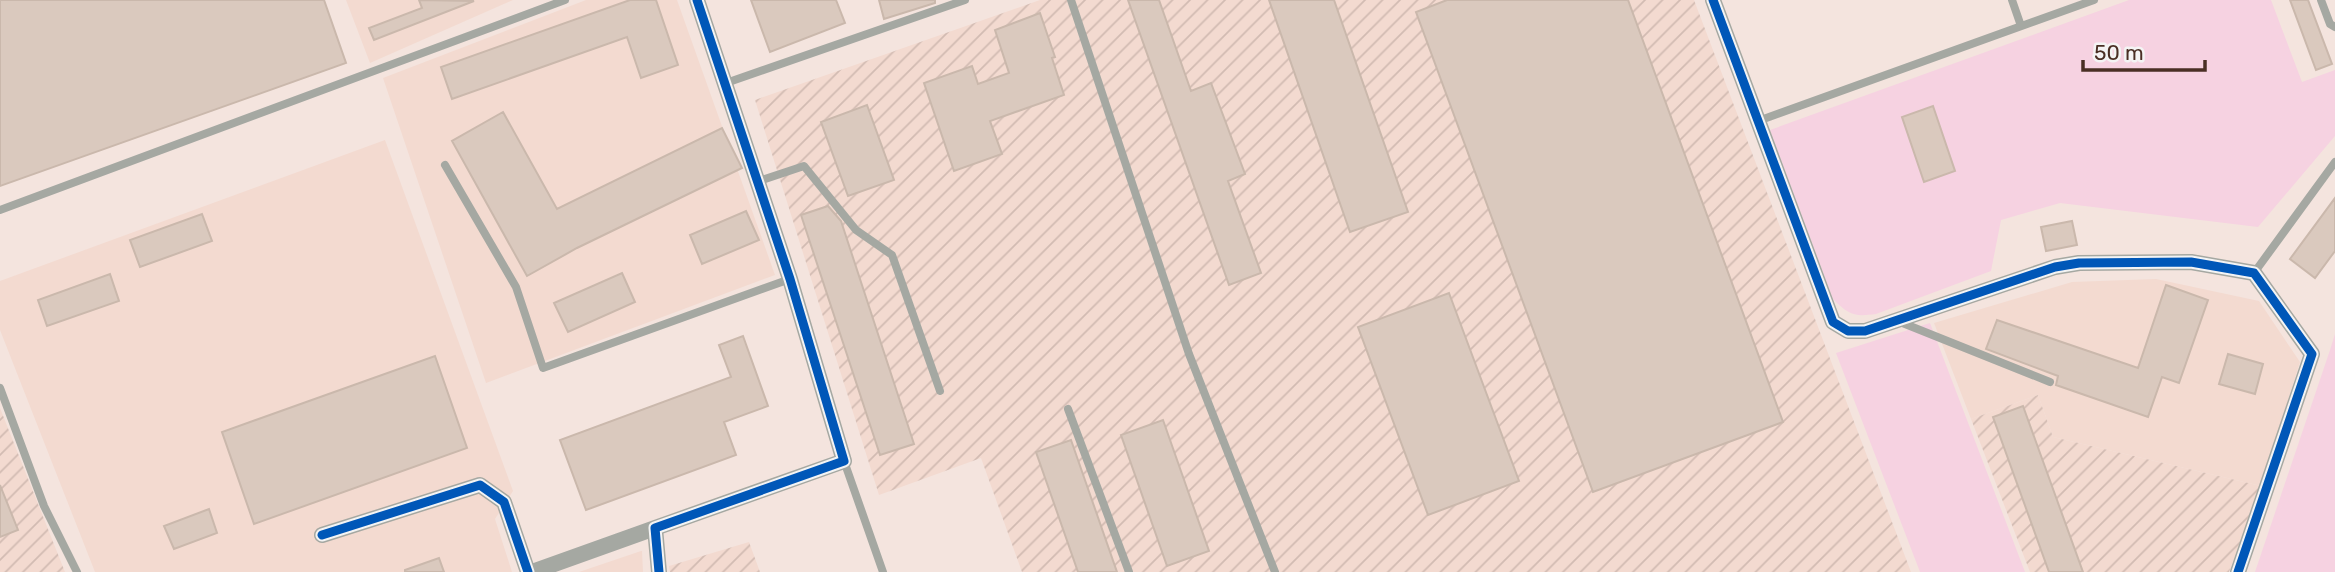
<svg xmlns="http://www.w3.org/2000/svg" width="2335" height="572" font-family="Rubik,sans-serif">
<defs>
<pattern id="industrial-furrows" width="10" height="10" patternUnits="userSpaceOnUse" patternTransform="scale(1.75)"><rect width="10" height="10" fill="#f3dad0"/><path d="M-1 1l2-2M0 10L10 0M9 11l2-2" fill="none" stroke="#d2bbb2"/></pattern>
</defs>
<rect width="100%" height="100%" fill="#f4e4de"/>
<path fill="#f3dad0" d="M346,0H513L370,63Z
M586,0H677L775,275L486,383L383,78Z
M385,140L513,491L495,519L512,572H95L0,330V281Z
M2156,279L2259,301L2300,362L2261,486L2053,437L2038,395L1971,419L1934,323L2072,282Z
M642,551L643,572H579L641,551Z"/>
<path fill="url(#industrial-furrows)" d="M1040,0H1694L1911,572H1022L981,458L879,495L755,100Z
M2038,395L2053,437L2261,486L2229,572H2030L1971,419Z
M0,408L65,572H0Z
M749,542L760,572H670L669,566Z"/>
<path fill="#f6d2e1" d="M2129,0H2271L2302,82L2335,70V136L2258,227L2060,203L2001,220L1991,271L1876,314C1854,317 1849,315 1833,299L1770,130Z
M1930,323L2025,572H1920L1836,353Z
M2335,334V572H2255L2330,350Z"/>
<path fill="#dac9be" stroke="#cab8ac" stroke-width="2" d="M0,0H324L346,63L0,186Z
M419,0L474,1L374,40L369,28L422,8Z
M630,0H656L678,65L641,78L627,37L452,99L441,67Z
M751,0H836L845,23L770,52Z
M879,0H935V3L884,19Z
M1128,0H1159L1191,91L1211,83L1245,174L1228,181L1261,273L1229,285Z
M1269,0H1334L1408,212L1350,232Z
M1447,0H1628L1783,422L1593,492L1416,12Z
M2290,0H2308L2332,64L2316,70Z
M1040,13L1055,57L1052,58L1064,95L990,121L1002,154L954,171L924,83L972,66L978,84L1009,73L995,30Z
M867,105L894,180L848,196L821,122Z
M1933,106L1955,171L1924,182L1902,117Z
M503,112L557,209L722,128L742,168L577,248L527,276L452,141Z
M2335,198V251L2315,278L2290,259Z
M828,206L841,221L914,444L880,455L801,215Z
M746,211L759,240L702,264L690,235Z
M202,214L212,241L140,267L130,240Z
M2072,221L2077,245L2046,251L2041,227Z
M622,273L635,302L568,332L554,303Z
M110,274L119,301L47,326L38,300Z
M2166,285L2208,300L2179,383L2162,377L2148,417L2056,385L2058,376L1986,349L1997,320L2138,368Z
M1449,293L1519,481L1428,515L1358,327Z
M743,336L768,406L724,422L736,455L586,510L560,440L731,377L719,345Z
M2228,354L2263,364L2255,394L2219,384Z
M435,356L467,448L254,524L222,432Z
M2023,406L2083,572H2049L1993,417Z
M1163,420L1209,551L1167,566L1121,435Z
M1071,440L1117,572H1078L1036,452Z
M0,485L18,530L0,537Z
M209,509L217,533L174,549L164,526Z
M439,558L444,572H405V570Z"/>
<g fill="none" stroke-linecap="round" stroke-linejoin="round">
<path stroke="#a5a8a2" stroke-width="8" d="M1071,0L1189,354L1275,572
M2012,0L2021,26
M2321,0L2330,24L2335,27
M726,83L965,0
M1758,121L2094,0
M445,165L516,287L543,368L790,279
M759,181L804,166L856,230L892,255L940,391
M0,210L565,0
M2254,273L2335,162
M1900,322L2050,382
M0,388L44,506L77,572
M1068,409L1129,572
M844,461L883,572"/>
<path stroke="#a5a8a2" stroke-width="16" d="M1713,0L1833,322L1848,331H1865L2055,267L2079,263L2191,262L2254,273L2312,354L2238,572
M322,535L480,485L504,502L528,572
M532,572L655,528
M659,572L655,528L844,461L790,279L697,0"/>
<defs>
<path id="cycleway" d="M1713,0L1833,322L1848,331H1865L2055,267L2079,263L2191,262L2254,273L2312,354L2238,572
M322,535L480,485L504,502L528,572
M659,572L655,528L844,461L790,279L697,0"/>
</defs>
<use href="#cycleway" stroke="#f4f4f4" stroke-width="13"/>
<use href="#cycleway" stroke="#0057b8" stroke-width="9"/>
</g>
<path d="M2083 60v10h122v-10" fill="none" stroke="#4a2f24" stroke-width="3.5"/>
<text x="2094" y="60" font-size="21" fill="#4a2f24" stroke="#f4f4f4" stroke-width="5" paint-order="stroke">50 m</text>
</svg>
